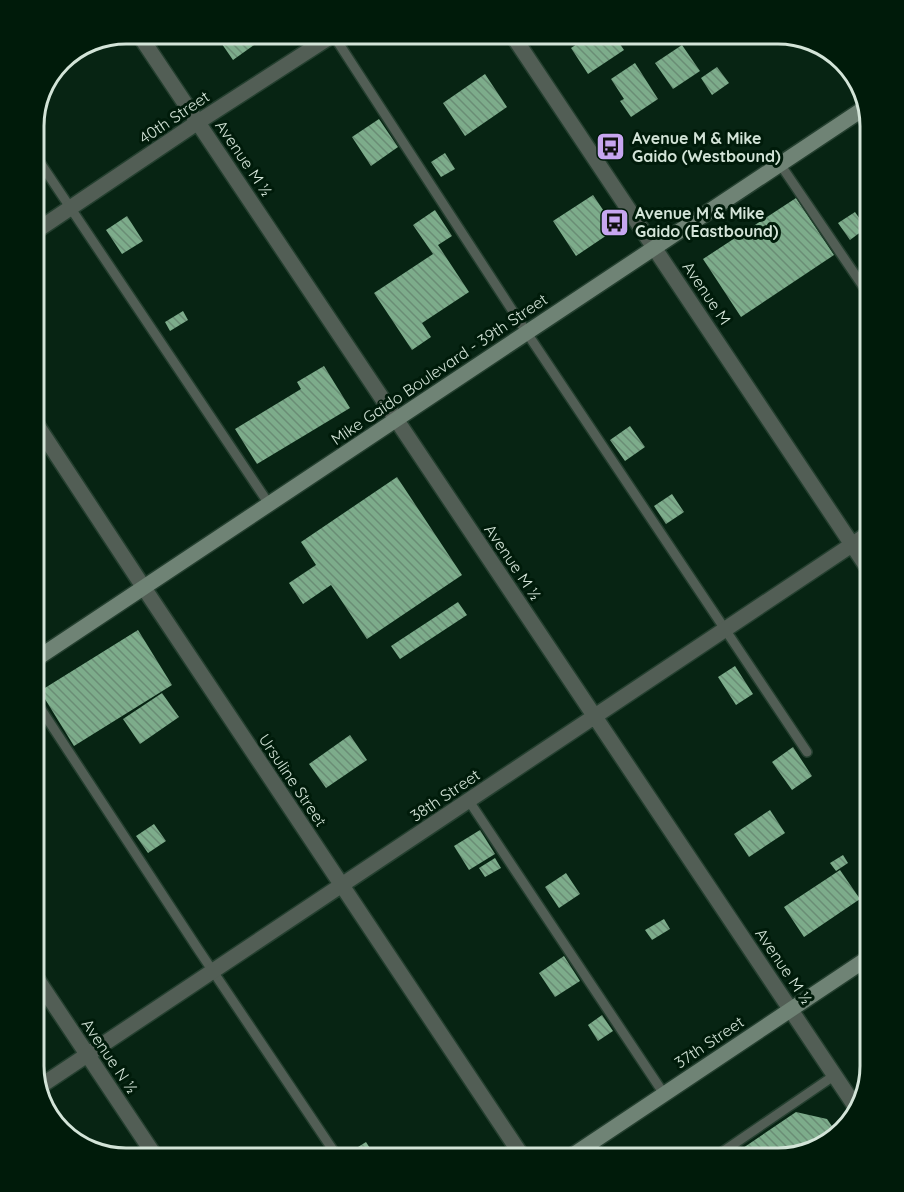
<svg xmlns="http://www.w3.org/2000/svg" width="904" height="1192" font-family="Quicksand,sans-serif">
<defs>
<pattern id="building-back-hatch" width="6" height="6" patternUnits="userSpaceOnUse" patternTransform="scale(1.5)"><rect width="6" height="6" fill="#7dac8b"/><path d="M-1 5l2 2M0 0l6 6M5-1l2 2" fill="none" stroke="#6a8d75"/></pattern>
</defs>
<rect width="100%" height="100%" fill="#072413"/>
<path fill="url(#building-back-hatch)" d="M216,33H246L254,45L233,60L215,34Z
M561,33H586L569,45Z
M594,33H617L614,35L624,50L588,74L571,48Z
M682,45L700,71L673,89L655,63Z
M635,63L658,99L631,117L620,101L624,99L611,79Z
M717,67L729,83L712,95L701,78Z
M485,74L507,107L465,136L443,103Z
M379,119L398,147L371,166L352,137Z
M445,153L455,169L441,177L431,162Z
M593,195L616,229L576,256L553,221Z
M796,198L834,255L741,317L703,259Z
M435,210L452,236L438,245L469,292L422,323L431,337L412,350L374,293L433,254L413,225Z
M855,212L866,228L850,240L838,223Z
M127,216L143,241L122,254L106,230Z
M183,311L188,320L170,331L165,322Z
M324,366L350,408L257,464L235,429L301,389L297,382Z
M630,426L645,447L625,461L610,440Z
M397,477L462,575L367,639L331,585L303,604L289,583L316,565L301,542Z
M672,494L684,512L666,524L654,506Z
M458,602L467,615L400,659L391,646Z
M138,630L172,685L74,746L40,691Z
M735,666L753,694L736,705L718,677Z
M162,693L179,717L140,744L123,719Z
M350,735L367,760L326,788L309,764Z
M793,747L812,776L792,790L772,762Z
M770,810L785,833L749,857L734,834Z
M871,823V845L861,829Z
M154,824L166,841L148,853L136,836Z
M480,830L495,854L469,870L454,846Z
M843,855L848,863L836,871L830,863Z
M495,858L501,868L485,877L479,868Z
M840,870L860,899L804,937L784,907Z
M566,873L580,894L559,908L545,887Z
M664,919L670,929L652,940L645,930Z
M564,956L580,981L555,997L539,973Z
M602,1015L613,1031L598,1041L588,1025Z
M796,1112L827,1119L838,1135L830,1144L779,1159H750L743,1148Z
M366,1142L377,1159H355L350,1152Z"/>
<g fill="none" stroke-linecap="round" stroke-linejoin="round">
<defs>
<path id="lane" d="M332,33L527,333L807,752
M33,152L269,504
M780,164L871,298
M33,697L198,949L339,1159
M469,801L664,1094
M712,1159L835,1075"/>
<path id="street" d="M138,33L859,1112
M511,33L871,573
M33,233L198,122L336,33
M33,419L144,588L524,1159
M33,973L157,1159
M39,1087L871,532"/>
<path id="secondary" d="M33,661L866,107
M567,1159L871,956"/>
</defs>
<use href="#lane" stroke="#243f2f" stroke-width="12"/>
<use href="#street" stroke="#243f2f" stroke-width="18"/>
<use href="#secondary" stroke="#243f2f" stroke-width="18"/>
<use href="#lane" stroke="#525e55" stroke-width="9"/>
<use href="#street" stroke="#525e55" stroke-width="15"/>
<use href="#secondary" stroke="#6f8375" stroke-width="15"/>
</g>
<defs>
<symbol id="bus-square" viewBox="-11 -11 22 22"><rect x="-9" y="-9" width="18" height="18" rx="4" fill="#c7a6f0" stroke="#001b0a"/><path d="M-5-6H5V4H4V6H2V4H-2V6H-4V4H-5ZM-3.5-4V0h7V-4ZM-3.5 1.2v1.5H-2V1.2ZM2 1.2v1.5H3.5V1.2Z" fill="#111"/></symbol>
</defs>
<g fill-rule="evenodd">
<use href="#bus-square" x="594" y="130" width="33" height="33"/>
<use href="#bus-square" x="598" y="206" width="33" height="33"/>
</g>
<g text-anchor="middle" stroke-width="6" stroke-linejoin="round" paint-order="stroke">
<g font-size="16" fill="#d3e4d8" stroke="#001b0a">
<text transform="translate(174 117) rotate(-34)" y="6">40th Street</text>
<text transform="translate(244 158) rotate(56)" y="6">Avenue M ½</text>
<text transform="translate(707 293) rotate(56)" y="6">Avenue M</text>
<text transform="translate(439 369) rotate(-34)" y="6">Mike Gaido Boulevard - 39th Street</text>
<text transform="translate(513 562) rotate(56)" y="6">Avenue M ½</text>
<text transform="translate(293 780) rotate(56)" y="6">Ursuline Street</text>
<text transform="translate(445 795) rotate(-34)" y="6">38th Street</text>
<text transform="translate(784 966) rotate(56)" y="6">Avenue M ½</text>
<text transform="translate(709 1042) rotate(-34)" y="6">37th Street</text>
<text transform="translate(110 1056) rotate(56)" y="6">Avenue N ½</text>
</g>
<g font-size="16" font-weight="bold" fill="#d3e4d8" stroke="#001b0a" text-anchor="start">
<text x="632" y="144">Avenue M &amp; Mike<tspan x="632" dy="18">Gaido (Westbound)</tspan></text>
<text x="635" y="219">Avenue M &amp; Mike<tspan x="635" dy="18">Gaido (Eastbound)</tspan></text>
</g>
</g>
<path d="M0 0H904V1192H0ZM126 44H778A82 82 0 0 1 860 126V1066A82 82 0 0 1 778 1148H126A82 82 0 0 1 44 1066V126A82 82 0 0 1 126 44Z" fill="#001b0a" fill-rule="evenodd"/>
<path fill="none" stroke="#d3e4d8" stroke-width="3" d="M126 44H778A82 82 0 0 1 860 126V1066A82 82 0 0 1 778 1148H126A82 82 0 0 1 44 1066V126A82 82 0 0 1 126 44Z"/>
</svg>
